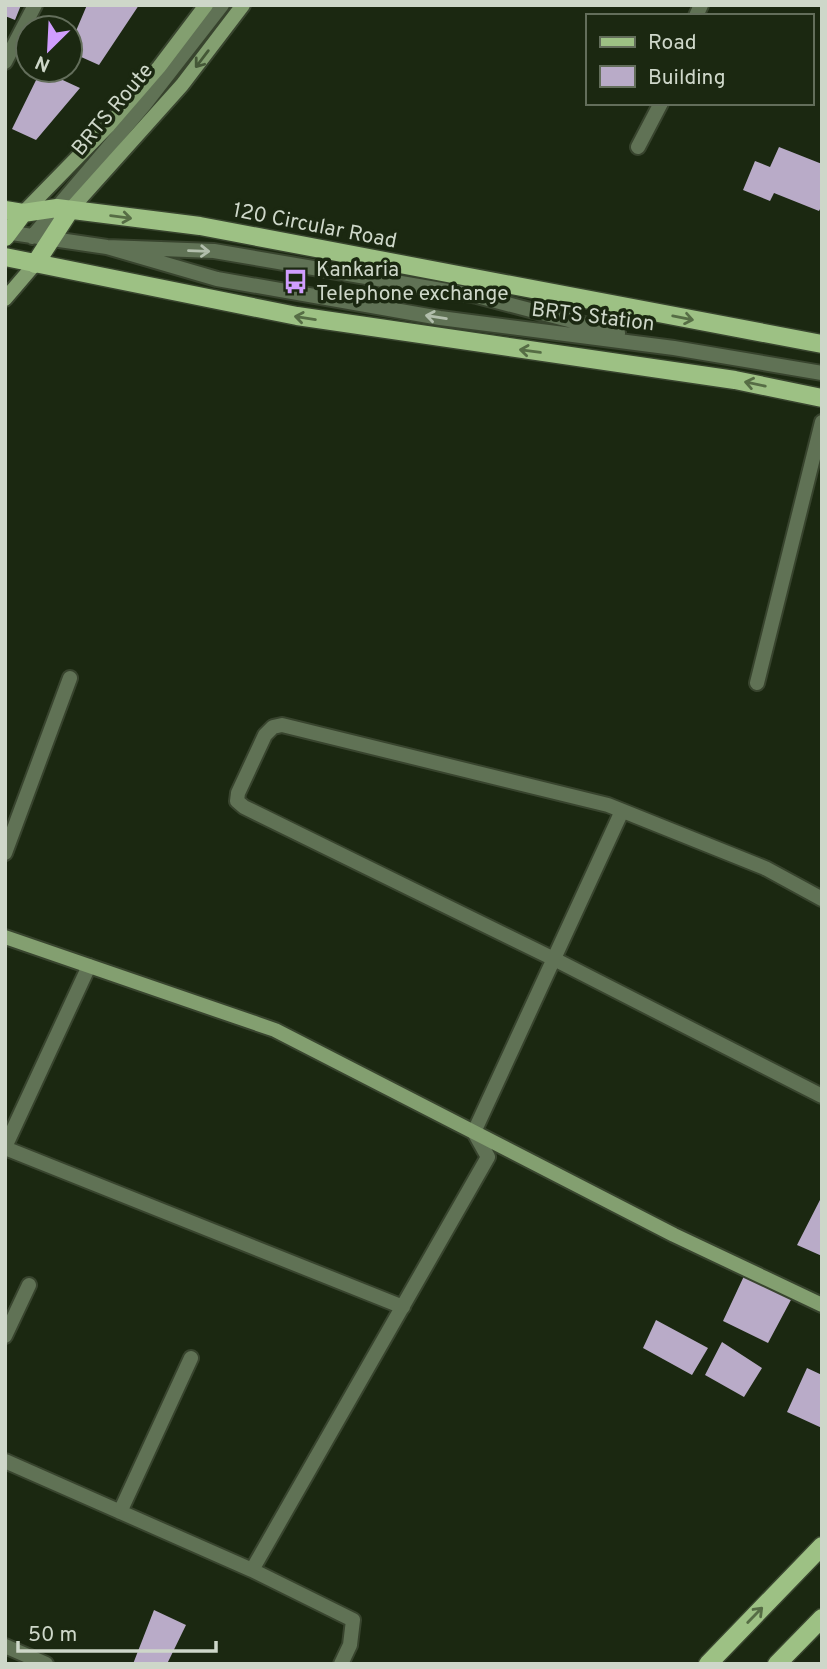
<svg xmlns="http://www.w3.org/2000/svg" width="827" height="1669" font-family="Overpass,sans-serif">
<rect width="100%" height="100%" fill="#1b2811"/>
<path fill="#b9abc8" d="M5,5H21L15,20L5,16Z
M87,5H139L99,65L70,52V45Z
M41,70L80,88L36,140L12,129Z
M779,147L822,164V205L819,211L774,193L770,201L743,190L755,161L770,167Z
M822,1196V1256L797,1245Z
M744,1276L792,1298L768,1343L723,1321Z
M656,1320L708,1348L692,1375L643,1348Z
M722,1342L762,1368L744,1397L705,1375Z
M807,1368L822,1375V1428L787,1412Z
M154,1610L186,1625L167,1664H133Z"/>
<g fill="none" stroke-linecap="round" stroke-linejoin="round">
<defs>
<path id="lane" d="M5,232L107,247L214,251L477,296L618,333
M32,237L145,104L222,5
M107,247L217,279L440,318L674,348L822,373"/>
<path id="street" d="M696,16L701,5
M5,62L35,5
M638,147L661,103
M757,683L822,422
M5,853L70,678
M822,899L765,868L608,805L282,725L273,727L265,735L238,793L237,801L244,807L554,959L822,1096
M5,1147L89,966
M5,1148L403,1307
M5,1336L29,1285
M5,1461L252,1570L488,1157L474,1132L622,811
M120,1512L191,1358
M252,1570L353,1620L350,1645L341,1664
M5,1646L46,1664"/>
<path id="secondary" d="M70,210L182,85L243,5
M23,213L109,125L159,67L206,5
M5,299L35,264
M5,937L275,1030L674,1235L822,1305"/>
<path id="primary" d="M5,210L23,213L57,208L200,226L822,344
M5,237L23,213
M5,257L297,316L735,380L822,398
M35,264L70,210
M708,1664L822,1546
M777,1664L822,1618"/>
</defs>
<use href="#lane" stroke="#38442e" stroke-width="18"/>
<use href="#street" stroke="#38442e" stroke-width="18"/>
<use href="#secondary" stroke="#38442e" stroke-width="18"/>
<use href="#primary" stroke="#38442e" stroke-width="21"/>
<use href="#lane" stroke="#607255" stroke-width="14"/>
<use href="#street" stroke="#607255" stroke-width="14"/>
<use href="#secondary" stroke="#839f70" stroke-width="14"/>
<use href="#primary" stroke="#9dc184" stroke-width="18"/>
</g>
<defs><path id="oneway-shaft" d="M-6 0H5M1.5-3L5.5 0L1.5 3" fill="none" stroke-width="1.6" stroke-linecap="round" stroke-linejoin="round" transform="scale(1.75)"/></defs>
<use stroke="#455837" href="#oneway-shaft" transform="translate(202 59) rotate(127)"/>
<g stroke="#566d45">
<use href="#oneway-shaft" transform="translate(121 217) rotate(7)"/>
<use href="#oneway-shaft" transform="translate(305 318) rotate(-171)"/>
<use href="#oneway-shaft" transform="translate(683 318) rotate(11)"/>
<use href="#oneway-shaft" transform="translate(530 351) rotate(-172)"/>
<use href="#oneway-shaft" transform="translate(755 384) rotate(-168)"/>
<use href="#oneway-shaft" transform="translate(755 1615) rotate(-46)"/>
</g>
<g stroke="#b2beac">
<use href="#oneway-shaft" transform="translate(199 251) rotate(2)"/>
<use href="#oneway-shaft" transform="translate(436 317) rotate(-171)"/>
</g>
<defs>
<symbol id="bus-bare" viewBox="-9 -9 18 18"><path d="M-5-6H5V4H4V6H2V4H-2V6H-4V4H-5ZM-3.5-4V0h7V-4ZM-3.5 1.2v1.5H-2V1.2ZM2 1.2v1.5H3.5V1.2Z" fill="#d09dfe" stroke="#1b2811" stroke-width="2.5" paint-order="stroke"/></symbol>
</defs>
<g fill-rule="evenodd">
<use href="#bus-bare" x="278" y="264" width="35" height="35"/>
</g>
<g text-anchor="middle" stroke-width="7" stroke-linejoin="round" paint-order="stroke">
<g font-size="21" fill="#ced7c9" stroke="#1b2811">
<text transform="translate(112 109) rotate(-50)" y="7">BRTS Route</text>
<text transform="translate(315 225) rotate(11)" y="7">120 Circular Road</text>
<text transform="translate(593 316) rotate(7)" y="7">BRTS Station</text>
</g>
<g font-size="21" fill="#ced7c9" stroke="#1b2811" text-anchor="start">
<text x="316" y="276">Kankaria<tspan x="316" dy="24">Telephone exchange</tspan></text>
</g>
</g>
<rect width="827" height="1669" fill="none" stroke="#ced7c9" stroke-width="14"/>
<rect x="586" y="14" width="228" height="91" fill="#1b2811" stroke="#636e5b" stroke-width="2"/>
<rect x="600" y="37" width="35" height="10" fill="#9dc184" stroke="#636e5b" stroke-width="2"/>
<text x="648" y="49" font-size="21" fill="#ced7c9">Road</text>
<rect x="600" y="66" width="35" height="21" fill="#b9abc8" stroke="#636e5b" stroke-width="2"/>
<text x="648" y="84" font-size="21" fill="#ced7c9">Building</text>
<g transform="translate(49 49) rotate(204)"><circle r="33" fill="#1b2811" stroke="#636e5b" stroke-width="2"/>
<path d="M0-5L12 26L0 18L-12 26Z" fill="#d09dfe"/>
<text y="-10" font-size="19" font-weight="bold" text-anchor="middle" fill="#ced7c9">N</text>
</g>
<path d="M18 1641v10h198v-10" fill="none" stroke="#ced7c9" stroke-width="3.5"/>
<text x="28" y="1641" font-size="21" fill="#ced7c9" stroke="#1b2811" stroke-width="5" paint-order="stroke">50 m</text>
</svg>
